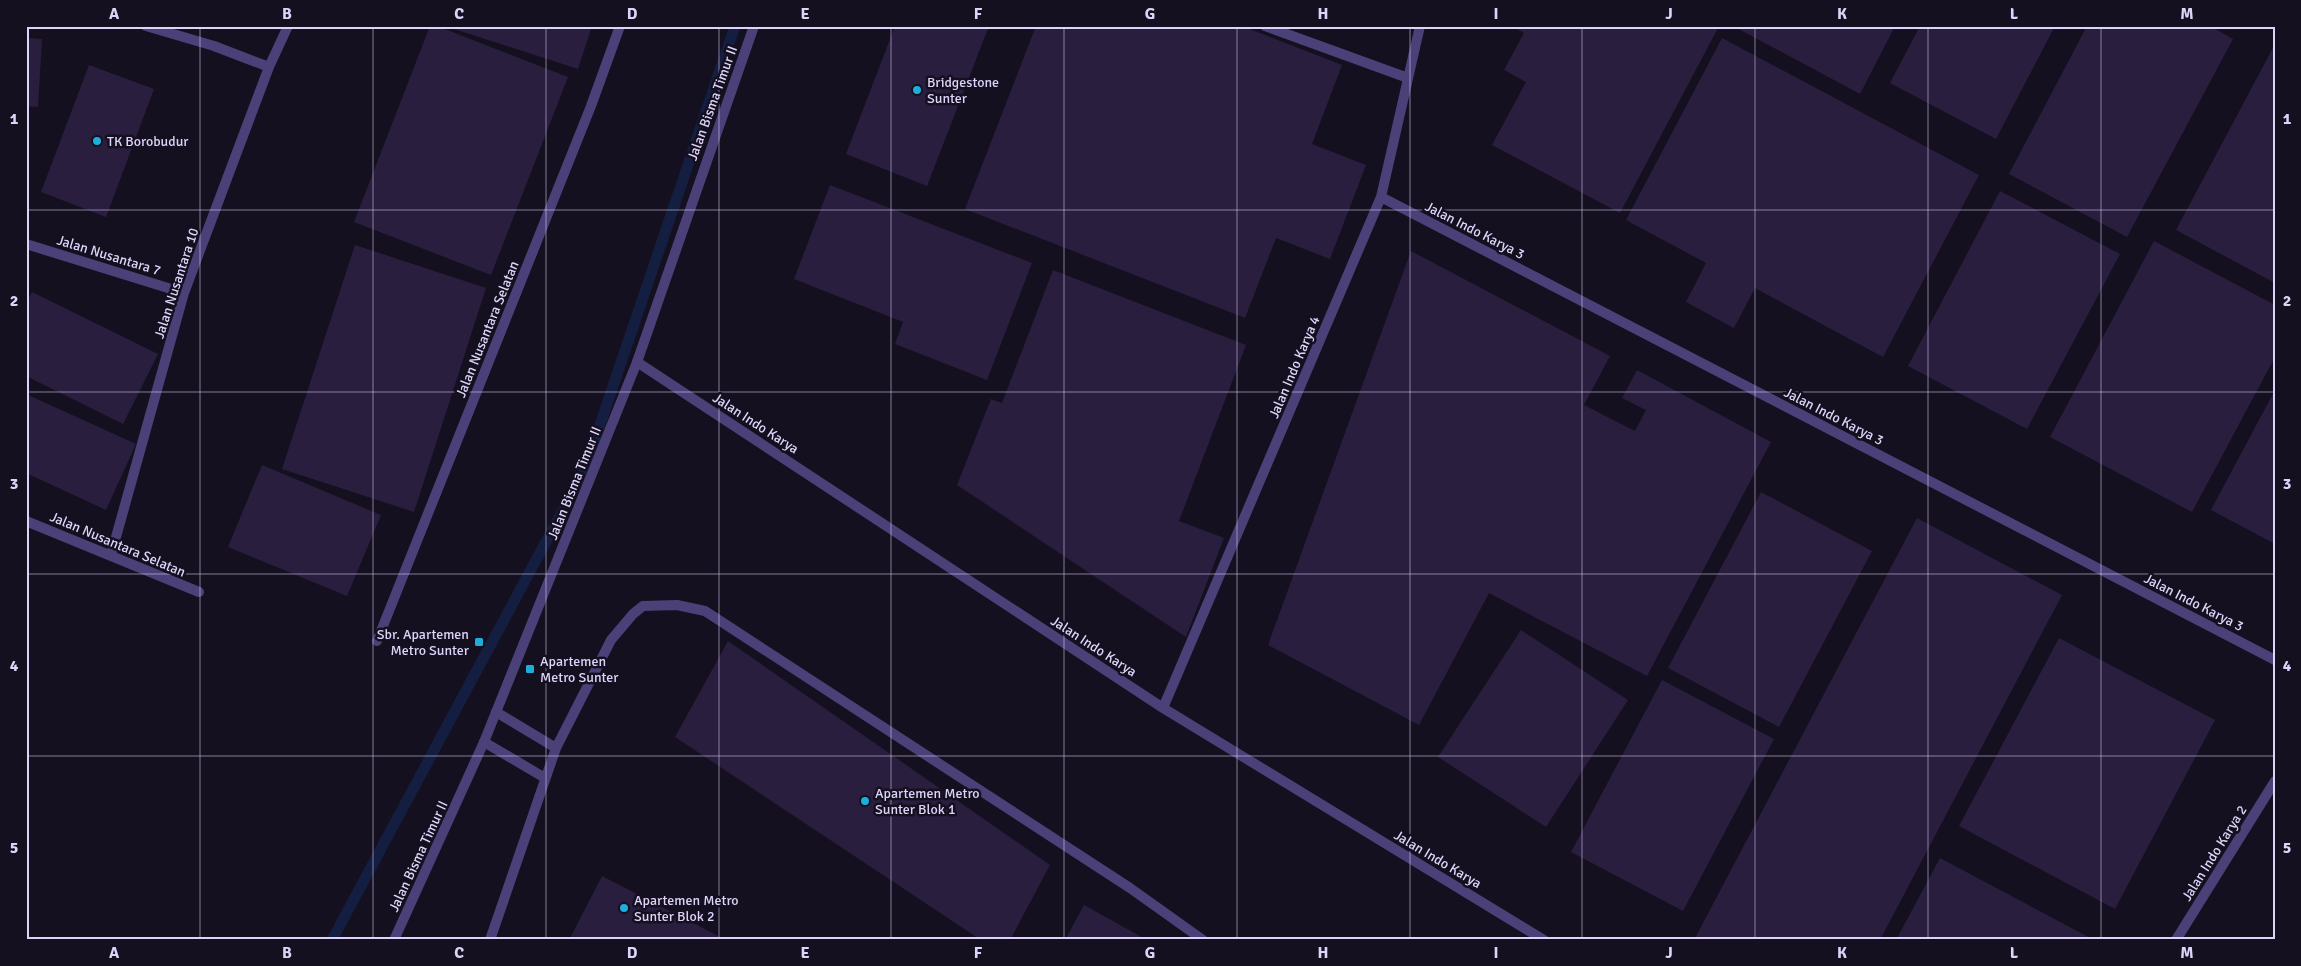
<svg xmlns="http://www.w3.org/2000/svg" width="2301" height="966" font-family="Signika,sans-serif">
<rect width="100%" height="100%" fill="#151020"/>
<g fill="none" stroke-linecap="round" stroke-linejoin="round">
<path stroke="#141e40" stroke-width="11" d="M332,940L585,469L735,26"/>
</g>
<path fill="#291e3e" d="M430,26H437L568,77L491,275L354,222Z
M445,26H592L578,69Z
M895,26H989L927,186L846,154Z
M1036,26H1242L1342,65L1312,144L1366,165L1330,259L1276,238L1245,318L965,209Z
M1512,26H1719L1620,213L1492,145L1526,82L1504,70L1524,33Z
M1733,26H1895L1860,94Z
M1920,26H2055L1996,139L1890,83Z
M2087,26H2210L2233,39L2127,237L2009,174Z
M26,38L42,39L38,107L26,106Z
M1722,38L1979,175L1883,357L1755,288L1734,328L1686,302L1706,263L1626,220Z
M2275,44V283L2176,230Z
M89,65L154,89L106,217L41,192Z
M830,185L1032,263L987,380L895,344L903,322L794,279Z
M2000,191L2120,254L2027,429L1908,366Z
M2154,241L2275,305V357L2192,512L2050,437Z
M355,245L486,288L414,512L282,469Z
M1411,251L1610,356L1584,405L1635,431L1646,410L1622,398L1637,370L1771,442L1647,676L1489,593L1419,725L1268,645Z
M1053,270L1246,345L1179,521L1224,538L1186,637L957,485L991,399L1002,403Z
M32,292L158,354L123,424L26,376V304Z
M2275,390V544L2211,510Z
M26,394L136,444L106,510L26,473Z
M262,465L381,515L347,596L228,547Z
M1761,492L1872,551L1779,727L1668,668Z
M1917,518L2062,595L1880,940H1694Z
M1521,630L1628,700L1546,827L1438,757Z
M2059,638L2215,720L2115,909L1959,826Z
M728,641L1050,865L1010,940H981L675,737Z
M1662,680L1774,739L1683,911L1571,852Z
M1940,858L2094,940H1896Z
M602,876L726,940H569Z
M1084,905L1147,940H1065Z"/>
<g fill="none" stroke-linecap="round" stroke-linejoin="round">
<path stroke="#4b4178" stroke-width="10" d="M1265,26L1408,78"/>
<path stroke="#4b4178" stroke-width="10" d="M146,26L214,46L269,67
M1381,197L2275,660
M26,244L184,293
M637,362L1163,708L1544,940
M26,521L199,592
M111,555L184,293L269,67L288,26
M377,641L591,106L620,26
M1163,708L1381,197L1420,26
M496,712L556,748
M484,742L545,778
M490,940L556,748L611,640L633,614L643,606L677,605L705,611L1130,888L1203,940
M2176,940L2275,781"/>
<path stroke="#4b4178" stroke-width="10" d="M394,940L484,742L637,362L754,26"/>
</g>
<path fill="none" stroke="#ded4f9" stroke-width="1" stroke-opacity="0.55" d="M200,26V940M373,26V940M546,26V940M719,26V940M891,26V940M1064,26V940M1237,26V940M1410,26V940M1582,26V940M1755,26V940M1928,26V940M2101,26V940M26,210H2275M26,392H2275M26,574H2275M26,756H2275"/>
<g fill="#1eaedc" stroke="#151020" stroke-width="2">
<circle cx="917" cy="90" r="5"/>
<circle cx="97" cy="141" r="5"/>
<rect x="474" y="637" width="10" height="10" rx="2.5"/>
<rect x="525" y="664" width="10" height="10" rx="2.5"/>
<circle cx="865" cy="801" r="5"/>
<circle cx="624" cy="908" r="5"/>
</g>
<g text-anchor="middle" stroke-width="5" stroke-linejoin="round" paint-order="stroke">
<g font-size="14" fill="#ded4f9" stroke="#151020" text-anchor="start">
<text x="927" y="87">Bridgestone<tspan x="927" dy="16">Sunter</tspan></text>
<text x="107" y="146">TK Borobudur</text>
<text x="469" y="639" text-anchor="end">Sbr. Apartemen<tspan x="469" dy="16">Metro Sunter</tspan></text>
<text x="540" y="666">Apartemen<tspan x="540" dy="16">Metro Sunter</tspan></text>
<text x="875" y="798">Apartemen Metro<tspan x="875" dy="16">Sunter Blok 1</tspan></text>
<text x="634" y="905">Apartemen Metro<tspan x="634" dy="16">Sunter Blok 2</tspan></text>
</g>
<g font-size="14" fill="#ded4f9" stroke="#151020">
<text transform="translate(712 103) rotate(-70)" y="5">Jalan Bisma Timur II</text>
<text transform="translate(1475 230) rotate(27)" y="5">Jalan Indo Karya 3</text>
<text transform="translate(109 255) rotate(17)" y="5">Jalan Nusantara 7</text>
<text transform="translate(176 283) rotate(-72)" y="5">Jalan Nusantara 10</text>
<text transform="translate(487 329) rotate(-68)" y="5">Jalan Nusantara Selatan</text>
<text transform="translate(1294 367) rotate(-67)" y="5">Jalan Indo Karya 4</text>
<text transform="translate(1834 416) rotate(27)" y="5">Jalan Indo Karya 3</text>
<text transform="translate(756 423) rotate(33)" y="5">Jalan Indo Karya</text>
<text transform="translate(574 483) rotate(-68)" y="5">Jalan Bisma Timur II</text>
<text transform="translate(118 544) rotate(23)" y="5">Jalan Nusantara Selatan</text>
<text transform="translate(2194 602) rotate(27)" y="5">Jalan Indo Karya 3</text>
<text transform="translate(1094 646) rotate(33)" y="5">Jalan Indo Karya</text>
<text transform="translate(2214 853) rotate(-58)" y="5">Jalan Indo Karya 2</text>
<text transform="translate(418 856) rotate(-65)" y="5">Jalan Bisma Timur II</text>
<text transform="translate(1438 859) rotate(31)" y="5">Jalan Indo Karya</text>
</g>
</g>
<rect width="2301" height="966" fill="none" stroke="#151020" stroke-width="55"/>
<rect x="28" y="28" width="2246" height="910" fill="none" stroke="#ded4f9" stroke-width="2"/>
<g font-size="16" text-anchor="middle" font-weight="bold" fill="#ded4f9">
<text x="114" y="19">A</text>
<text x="287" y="19">B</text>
<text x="459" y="19">C</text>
<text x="632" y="19">D</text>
<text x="805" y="19">E</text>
<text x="978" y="19">F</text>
<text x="1150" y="19">G</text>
<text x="1323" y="19">H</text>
<text x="1496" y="19">I</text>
<text x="1669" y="19">J</text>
<text x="1842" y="19">K</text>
<text x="2014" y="19">L</text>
<text x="2187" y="19">M</text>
<text x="14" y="124">1</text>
<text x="2287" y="124">1</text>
<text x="14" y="306">2</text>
<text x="2287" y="306">2</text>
<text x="14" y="489">3</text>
<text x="2287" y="489">3</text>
<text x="14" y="671">4</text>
<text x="2287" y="671">4</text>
<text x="14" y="853">5</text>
<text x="2287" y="853">5</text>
<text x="114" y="958">A</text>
<text x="287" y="958">B</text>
<text x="459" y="958">C</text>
<text x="632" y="958">D</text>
<text x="805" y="958">E</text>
<text x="978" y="958">F</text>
<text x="1150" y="958">G</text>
<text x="1323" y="958">H</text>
<text x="1496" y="958">I</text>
<text x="1669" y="958">J</text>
<text x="1842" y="958">K</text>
<text x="2014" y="958">L</text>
<text x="2187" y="958">M</text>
</g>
</svg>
